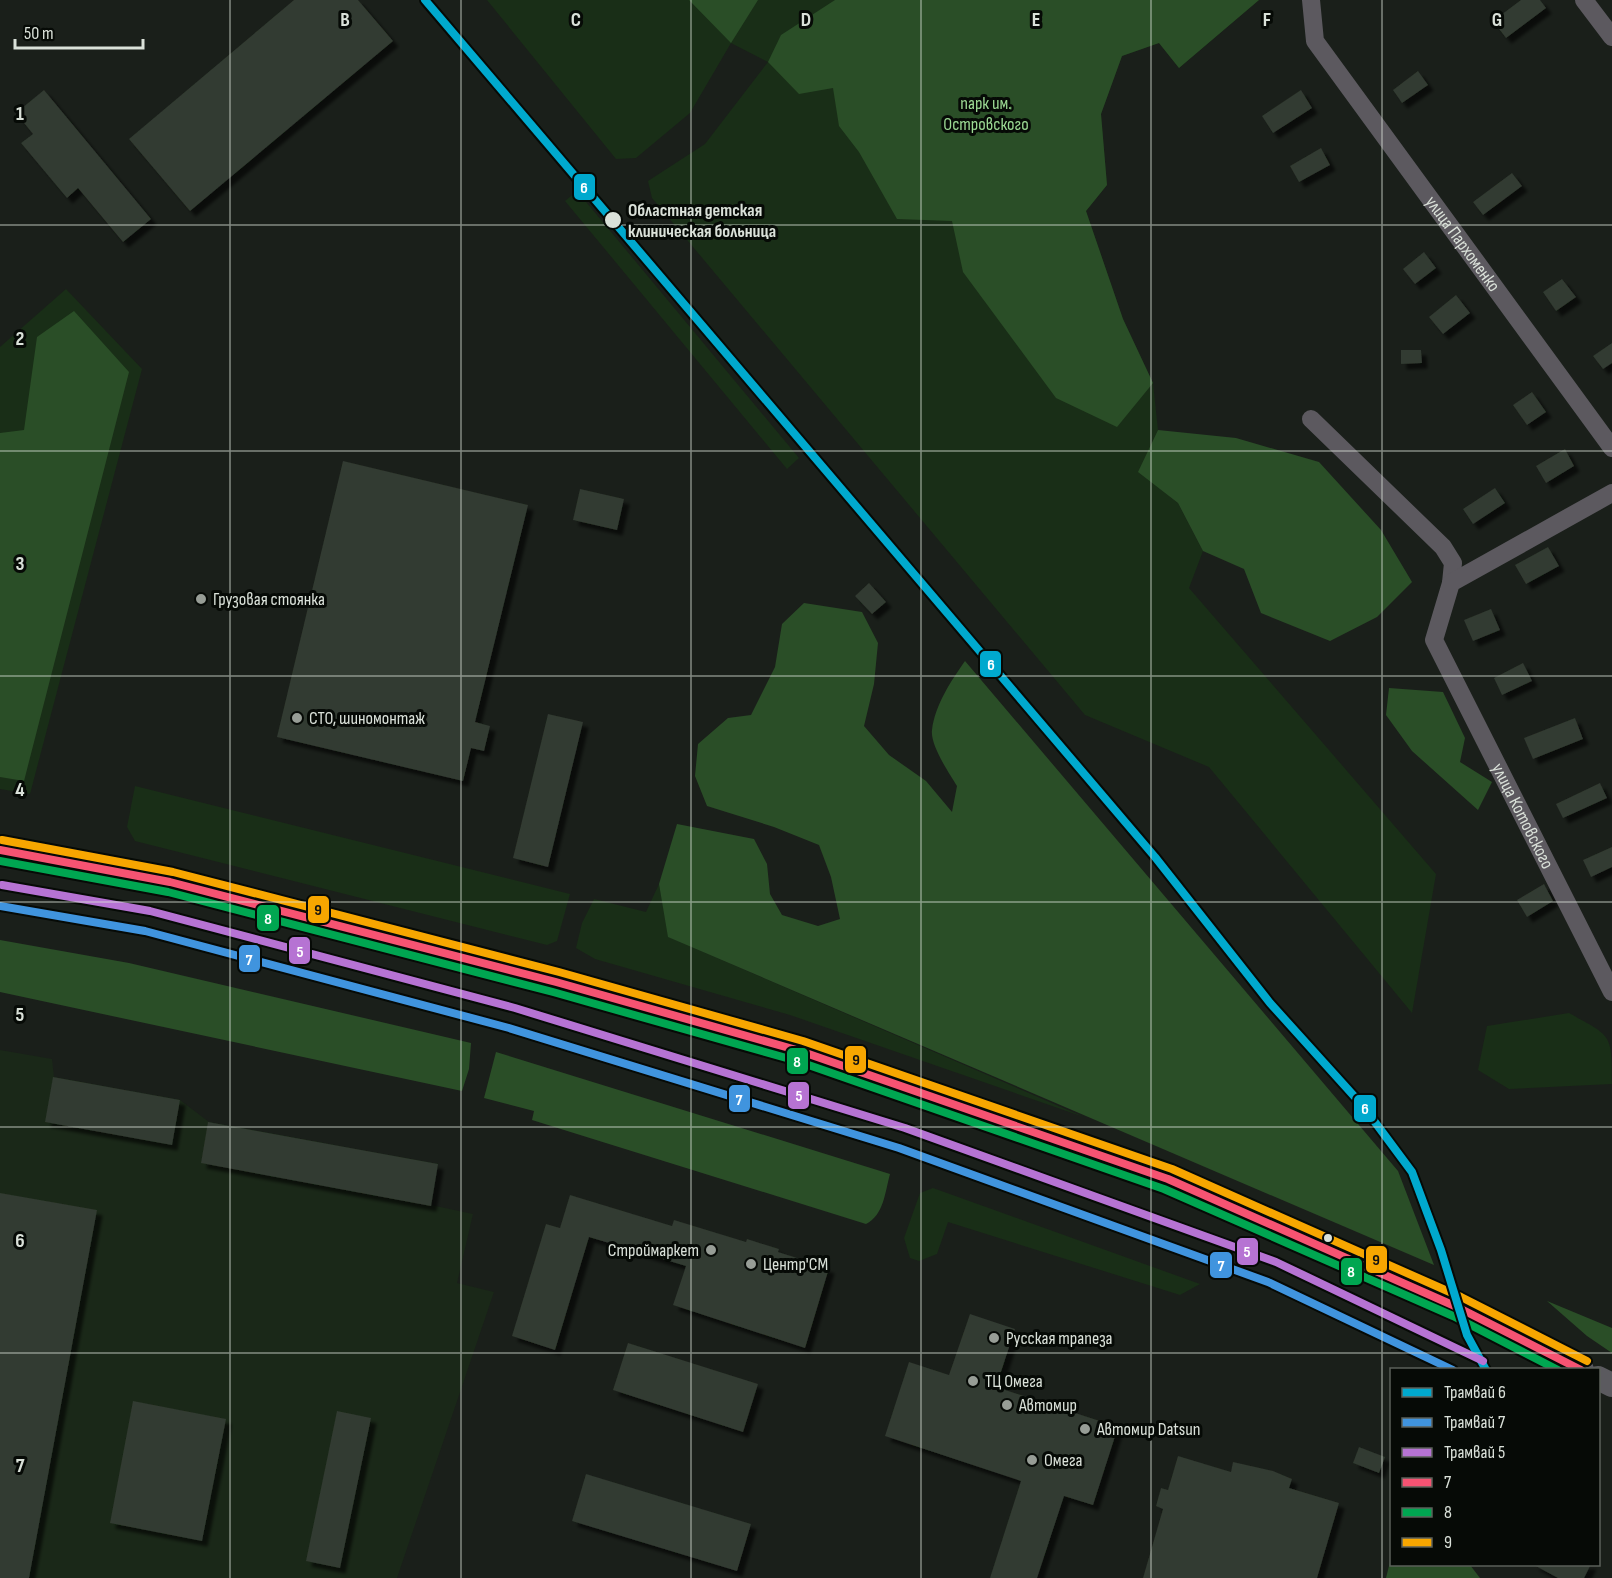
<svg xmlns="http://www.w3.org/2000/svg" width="1612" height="1578" font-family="'Sofia Sans Condensed',sans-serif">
<defs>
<filter id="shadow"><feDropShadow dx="5.5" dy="5.5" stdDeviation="1.5" flood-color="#0009"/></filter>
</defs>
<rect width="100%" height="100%" fill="#1a1f1a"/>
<path fill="#1a2818" d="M0,1050L52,1059L54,1077L180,1100L209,1122L438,1164L431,1205L473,1214L457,1283L494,1292L397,1578H0Z"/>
<path fill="#192e17" d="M487,0H1259L1179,68L1159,43L1122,56L1101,114L1107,185L1086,211L1123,319L1153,383L1158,430L1139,472L1178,503L1203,551L1189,588L1436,874L1412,1013L1209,767L1085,715L652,198L648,181L705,144L768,62L731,43L690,113L636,158L616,159Z
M577,191L799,458L787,469L565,201Z
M66,289L142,369L30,794L0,789V347Z
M135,786L570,894L557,941L547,945L135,841L127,827Z
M659,884L669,937L1084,1117L790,1015L595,959L576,948L582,923L594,899L646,912Z
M1569,1013C1612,1037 1612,1033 1612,1084L1509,1089L1478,1070L1487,1026Z
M933,1188L1200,1284L1180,1295L948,1222L937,1254L919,1261L910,1258L904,1238L920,1193Z"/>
<path fill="#2a4e27" d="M689,0H758L731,43Z
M835,0H1259L1179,68L1159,43L1122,56L1101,114L1107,185L1086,211L1123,319L1153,383L1117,427L1056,398L963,272L952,221L897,219L859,152L839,126L833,88L799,94L768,62L781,35Z
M74,311L129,372L24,781L0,777V433L24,430L37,337Z
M1158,430L1236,438L1319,462L1381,530L1412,582L1377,617L1330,641L1261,613L1244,569L1203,551L1178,503L1138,472Z
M804,603L862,612L878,643L874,684L864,726L889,755L926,781L952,812L957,786C949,773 930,745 932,730C935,705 951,681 965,661L1398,1171L1434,1265L668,937L659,884L677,824L754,839L767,864L770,894L782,915L818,926L840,919L831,877L819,845L774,827L707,806L695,776L698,744L728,718L751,715L775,667L782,624Z
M1389,688L1443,692L1465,738L1460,762L1492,782L1478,810L1412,751L1386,715Z
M0,940L129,963L471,1043L469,1069L462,1091L0,992Z
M496,1052L890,1174C885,1192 884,1215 866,1224L532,1120L534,1111L484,1098Z
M1547,1301L1612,1328V1353L1587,1336Z
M1391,1558L1392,1564L1470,1565L1480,1578H1386Z"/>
<path fill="#313a30" filter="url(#shadow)" d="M294,0H358L393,41L190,211L129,139Z
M1521,0H1540L1546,8L1506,38L1493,21Z
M1418,71L1428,85L1402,103L1393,90Z
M44,90L151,219L123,242L78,188L67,198L21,143L33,134L16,113Z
M1301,90L1312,108L1273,133L1262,116Z
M1321,148L1330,165L1299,182L1290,166Z
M1512,173L1522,186L1483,215L1473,202Z
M1424,252L1436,268L1415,284L1403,269Z
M1562,279L1576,297L1556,311L1543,292Z
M1456,295L1470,313L1443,334L1429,317Z
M1612,343V363L1603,369L1593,356Z
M1401,350H1421L1422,363L1401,364Z
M1532,392L1546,412L1527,425L1513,405Z
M1565,449L1574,466L1546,483L1536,466Z
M343,461L528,505L475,722L490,726L484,751L471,748L463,781L277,737Z
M1495,488L1505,503L1473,524L1463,509Z
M580,489L624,499L617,530L573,520Z
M1548,547L1559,566L1526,584L1515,565Z
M869,583L886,602L872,614L855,596Z
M1491,609L1500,630L1473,641L1464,620Z
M1523,663L1532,681L1502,695L1494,678Z
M548,714L583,722L548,867L513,858Z
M1575,718L1583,739L1533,759L1524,738Z
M1600,783L1607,798L1563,818L1556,804Z
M1612,847V867L1591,877L1583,860Z
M1544,884L1553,901L1527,917L1517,900Z
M53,1077L180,1100L172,1145L45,1122Z
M208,1122L438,1164L431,1206L201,1163Z
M0,1193L97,1210L29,1578H0Z
M570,1195L672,1226L674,1220L746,1242L747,1239L779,1249L778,1252L829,1268L805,1348L673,1305L686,1266L589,1237L555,1350L512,1336L546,1224L560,1228Z
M970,1314L1015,1329L996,1387L1118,1427L1093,1505L1064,1496L1037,1578H990L1021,1481L885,1436L909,1362L949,1375Z
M628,1343L758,1384L743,1432L613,1390Z
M133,1401L226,1419L202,1541L110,1523Z
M337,1411L371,1418L340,1568L306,1561Z
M1359,1447L1385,1457L1379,1473L1353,1463Z
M1178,1456L1231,1472L1233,1462L1273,1471L1292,1479L1289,1488L1339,1503L1317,1578H1143L1163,1509L1156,1506L1161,1488L1168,1490Z
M586,1474L751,1524L737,1571L572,1521Z
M1532,1564H1591L1584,1578H1558Z"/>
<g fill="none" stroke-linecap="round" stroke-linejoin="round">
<g stroke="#5c595f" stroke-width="18">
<path id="s1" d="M1311,0L1315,41L1612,448"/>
<path d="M1584,0L1612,37"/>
<path d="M1311,419L1443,547L1453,563L1451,583"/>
<path id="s2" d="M1612,493L1451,583L1434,640L1612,992"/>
</g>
<path stroke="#5b5a5f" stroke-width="24" d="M0,850L170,882L556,982L800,1051L1168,1179L1457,1307L1582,1370
M1598,1378L1612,1385"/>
<defs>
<path id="bus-1" d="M0,850L170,882L556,982L800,1051L1168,1179L1457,1307L1581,1370"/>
<path id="bus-2" d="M0,861L168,892L553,992L797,1061L1164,1189L1453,1316L1558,1370"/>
<path id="bus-3" d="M2,840L173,872L559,972L803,1041L1172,1169L1461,1297L1587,1361"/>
</defs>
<use href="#bus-1" stroke="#060a06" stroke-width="12"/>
<use href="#bus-2" stroke="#060a06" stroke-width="12"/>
<use href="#bus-3" stroke="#060a06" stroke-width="12"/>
<use href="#bus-1" stroke="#f65372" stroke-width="8"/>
<use href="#bus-2" stroke="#00a651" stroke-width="8"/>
<use href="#bus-3" stroke="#f7a600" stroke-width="8"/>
<defs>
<path id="tram-1" d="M425,0L1155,857L1270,1003L1363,1106L1412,1172L1441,1250L1467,1335L1486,1370"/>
<path id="tram-2" d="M0,906L145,931L509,1028L899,1148L1268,1282L1453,1370"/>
<path id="tram-3" d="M2,885L150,911L515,1008L905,1128L1276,1262L1483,1361"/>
</defs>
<use href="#tram-1" stroke="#060a06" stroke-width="12"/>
<use href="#tram-2" stroke="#060a06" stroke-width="12"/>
<use href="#tram-3" stroke="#060a06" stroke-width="12"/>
<use href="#tram-1" stroke="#00a9ce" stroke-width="8"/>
<use href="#tram-2" stroke="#4094de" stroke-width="8"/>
<use href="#tram-3" stroke="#b673d3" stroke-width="8"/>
</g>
<path fill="none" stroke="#dae1d9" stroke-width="1.5" stroke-opacity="0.55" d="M230,0V1578M461,0V1578M691,0V1578M921,0V1578M1151,0V1578M1382,0V1578M0,225H1612M0,451H1612M0,676H1612M0,902H1612M0,1127H1612M0,1353H1612"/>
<g fill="#dae1d9" stroke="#060a06" stroke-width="2">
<circle cx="613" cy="220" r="9"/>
<circle cx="1328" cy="1238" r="5"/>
</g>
<g fill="#979d96" stroke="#060a06" stroke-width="2">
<circle cx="201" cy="599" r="6"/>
<circle cx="297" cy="718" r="6"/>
<circle cx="711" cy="1250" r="6"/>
<circle cx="751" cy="1264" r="6"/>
<circle cx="994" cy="1338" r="6"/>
<circle cx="973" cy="1381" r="6"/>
<circle cx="1007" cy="1405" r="6"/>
<circle cx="1085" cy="1429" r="6"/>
<circle cx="1032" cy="1460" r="6"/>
</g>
<g text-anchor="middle" stroke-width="6" stroke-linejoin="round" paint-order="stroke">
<g font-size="18" fill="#9cda94" stroke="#060a06">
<text x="986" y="109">парк им.<tspan x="986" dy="21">Островского</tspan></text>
</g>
<g font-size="18" font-weight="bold" fill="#dae1d9" stroke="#060a06" text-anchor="start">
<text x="628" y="216">Областная детская<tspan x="628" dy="21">клиническая больница</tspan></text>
</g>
<g font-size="18" fill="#dae1d9" stroke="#060a06">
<text dy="6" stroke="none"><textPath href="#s1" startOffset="292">улица Пархоменко</textPath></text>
<text dy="6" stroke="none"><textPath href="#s2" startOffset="441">улица Котовского</textPath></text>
</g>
<g font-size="18" fill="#dae1d9" stroke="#060a06" text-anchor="start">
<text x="213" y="605">Грузовая стоянка</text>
<text x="309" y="724">СТО, шиномонтаж</text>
<text x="699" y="1256" text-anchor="end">Строймаркет</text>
<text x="763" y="1270">Центр'СМ</text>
<text x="1006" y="1344">Русская трапеза</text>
<text x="985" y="1387">ТЦ Омега</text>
<text x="1019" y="1411">Автомир</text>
<text x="1097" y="1435">Автомир Datsun</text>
<text x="1044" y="1466">Омега</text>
</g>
</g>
<g font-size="20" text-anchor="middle" font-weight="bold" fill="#dae1d9" stroke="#060a06" stroke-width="6" stroke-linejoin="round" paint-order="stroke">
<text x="345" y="26">B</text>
<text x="576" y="26">C</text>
<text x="806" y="26">D</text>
<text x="1036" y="26">E</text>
<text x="1267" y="26">F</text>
<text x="1497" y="26">G</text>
<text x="20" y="120">1</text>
<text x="20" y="345">2</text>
<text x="20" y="570">3</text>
<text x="20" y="796">4</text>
<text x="20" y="1021">5</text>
<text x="20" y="1247">6</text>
<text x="20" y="1472">7</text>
</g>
<g stroke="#060a06" stroke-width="2">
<rect x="573" y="173" width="23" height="28" rx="6" fill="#00a9ce"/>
<rect x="979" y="650" width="23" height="28" rx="6" fill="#00a9ce"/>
<rect x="307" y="895" width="23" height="29" rx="6" fill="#f7a600"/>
<rect x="256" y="904" width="24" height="28" rx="6" fill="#00a651"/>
<rect x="288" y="936" width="23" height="29" rx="6" fill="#b673d3"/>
<rect x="238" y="944" width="23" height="29" rx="6" fill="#4094de"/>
<rect x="844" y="1045" width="23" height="29" rx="6" fill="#f7a600"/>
<rect x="786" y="1047" width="23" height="28" rx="6" fill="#00a651"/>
<rect x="787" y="1081" width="23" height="29" rx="6" fill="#b673d3"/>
<rect x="728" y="1084" width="23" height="29" rx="6" fill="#4094de"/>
<rect x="1353" y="1094" width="24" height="29" rx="6" fill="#00a9ce"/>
<rect x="1236" y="1237" width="23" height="29" rx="6" fill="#b673d3"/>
<rect x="1365" y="1245" width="23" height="29" rx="6" fill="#f7a600"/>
<rect x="1209" y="1251" width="24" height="28" rx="6" fill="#4094de"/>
<rect x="1340" y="1257" width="23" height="29" rx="6" fill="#00a651"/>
</g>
<g font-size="16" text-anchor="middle" font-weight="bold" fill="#fff">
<text x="584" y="193">6</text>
<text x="991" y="670">6</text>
<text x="268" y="924">8</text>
<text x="300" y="957">5</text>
<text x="249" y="965">7</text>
<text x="797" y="1067">8</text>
<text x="799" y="1101">5</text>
<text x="739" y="1105">7</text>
<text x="1365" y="1114">6</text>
<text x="1247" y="1257">5</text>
<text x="1221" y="1271">7</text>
<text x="1351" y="1277">8</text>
</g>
<g font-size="16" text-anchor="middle" font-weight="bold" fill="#111">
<text x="318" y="915">9</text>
<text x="856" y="1065">9</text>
<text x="1376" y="1265">9</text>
</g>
<rect x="1390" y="1368" width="210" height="198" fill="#060a06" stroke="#5b605a" stroke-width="1.5"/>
<rect x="1402" y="1388" width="30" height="9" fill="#00a9ce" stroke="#5b605a" stroke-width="1.5"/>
<text x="1444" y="1398" font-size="18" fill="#dae1d9">Трамвай 6</text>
<rect x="1402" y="1418" width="30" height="9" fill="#4094de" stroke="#5b605a" stroke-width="1.5"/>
<text x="1444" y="1428" font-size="18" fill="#dae1d9">Трамвай 7</text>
<rect x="1402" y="1448" width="30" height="9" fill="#b673d3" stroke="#5b605a" stroke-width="1.5"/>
<text x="1444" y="1458" font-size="18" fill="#dae1d9">Трамвай 5</text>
<rect x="1402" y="1478" width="30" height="9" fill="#f65372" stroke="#5b605a" stroke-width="1.5"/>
<text x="1444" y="1488" font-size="18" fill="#dae1d9">7</text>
<rect x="1402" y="1508" width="30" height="9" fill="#00a651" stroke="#5b605a" stroke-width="1.5"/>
<text x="1444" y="1518" font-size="18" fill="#dae1d9">8</text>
<rect x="1402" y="1538" width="30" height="9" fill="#f7a600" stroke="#5b605a" stroke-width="1.5"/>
<text x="1444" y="1548" font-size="18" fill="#dae1d9">9</text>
<path d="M15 39v9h128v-9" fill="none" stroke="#dae1d9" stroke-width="3"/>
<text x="24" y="39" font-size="18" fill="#dae1d9" stroke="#060a06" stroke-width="4.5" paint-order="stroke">50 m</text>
</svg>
